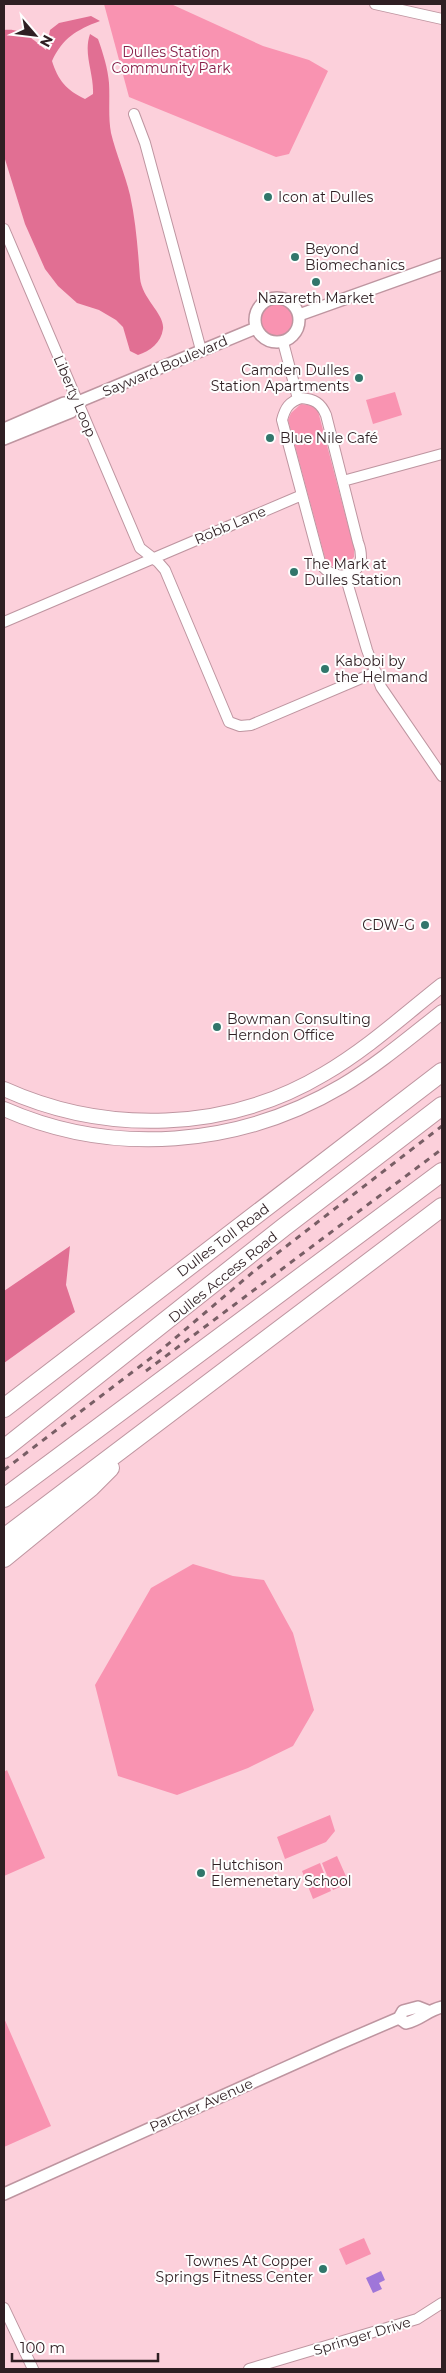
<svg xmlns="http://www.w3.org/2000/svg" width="446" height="2373" font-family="Montserrat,sans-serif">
<rect width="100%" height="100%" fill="#fcd0db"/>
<path fill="#f993b1" d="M104,4H171L263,46L309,60L328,71L289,154L276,157L129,97Z
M261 320a16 16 0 1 1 32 0a16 16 0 1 1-32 0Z
M395,392L402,415L373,424L366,400Z
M301,404L314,406L318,411L354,548V557L344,567L332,566L326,562L288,420L291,413Z
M193,1564L233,1576L264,1580L293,1633L314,1710L293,1746L248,1768L177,1795L118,1776L95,1685L151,1588Z
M7,1770L45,1858L4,1876V1772Z
M330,1815L335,1831L326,1842L285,1859L277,1837Z
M337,1856L349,1883L333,1890L322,1863Z
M320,1863L331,1891L313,1899L302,1871Z
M4,2018L51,2126L4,2147Z
M364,2238L371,2254L346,2265L339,2249Z"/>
<path fill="#e16f93" d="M91,16L100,21C76,30 63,38 52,61C58,80 66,90 85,99L93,94C94,73 83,54 90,34L98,39C103,53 108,69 109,83C110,100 108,117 111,133C116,154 125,174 130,195C136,222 138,251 140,278C142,299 165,314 163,329C161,343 150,351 138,355L130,351L123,327L116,320L99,310L77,303L58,286L45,269L25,224L4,156V30C23,28 32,39 46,50L50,30L59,23Z
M70,1246L66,1285L75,1312L4,1363V1291Z"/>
<path fill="#9f76d9" d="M381,2271L385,2280L379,2283L382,2289L373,2293L366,2278Z"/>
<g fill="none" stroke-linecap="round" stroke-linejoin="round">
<defs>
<path id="minor" d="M375,4L442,19
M134,114L145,143L201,350
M4,229L140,548L158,562L165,570L229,722L240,726L251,725L376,672
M283,342L298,399
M301,398C314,399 321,403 326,415L358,542C360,547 361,553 361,558C358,581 328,580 320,562L282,420C285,408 289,402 301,398Z
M343,481L442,454
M345,575L367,650L381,687L442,776
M4,622L302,495
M4,2308L33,2369
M249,2369L417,2319L442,2303"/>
<path id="tertiary" d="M255 320a22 22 0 1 1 44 0a22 22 0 1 1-44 0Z
M299,315L442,264
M4,429L64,403L73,404L256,328
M4,439L71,412L73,404
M399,2018L406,2023C422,2019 426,2011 442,2007
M4,2194L336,2045L399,2018L403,2011L418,2007L428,2011"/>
<path id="secondary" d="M4,1089C106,1135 227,1132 324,1074C367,1049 404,1015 442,985
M4,1109C113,1157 239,1147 342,1086C377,1065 409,1038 442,1012"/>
<path id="motorway" d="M4,1408L442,1072
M4,1449L284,1227L442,1106
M4,1498L442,1172
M4,1538L442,1207
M4,1558L91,1487L110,1468"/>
</defs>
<use href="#minor" stroke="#be95a0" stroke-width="12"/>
<use href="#tertiary" stroke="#be95a0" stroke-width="14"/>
<use href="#secondary" stroke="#be95a0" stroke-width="16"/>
<use href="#motorway" stroke="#be95a0" stroke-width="20"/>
<use href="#minor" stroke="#fff" stroke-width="10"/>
<use href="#tertiary" stroke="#fff" stroke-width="11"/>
<use href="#secondary" stroke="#fff" stroke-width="14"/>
<use href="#motorway" stroke="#fff" stroke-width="18"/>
<path stroke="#785e65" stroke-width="3" stroke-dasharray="6 6" stroke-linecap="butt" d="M146,1371L442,1149
M4,1470L160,1351L253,1272L442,1126"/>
</g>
<g fill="#31766b" stroke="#fefefe" stroke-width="2">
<circle cx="268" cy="197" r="5"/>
<circle cx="295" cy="257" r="5"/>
<circle cx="316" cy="282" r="5"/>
<circle cx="359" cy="378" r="5"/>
<circle cx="270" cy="438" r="5"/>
<circle cx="294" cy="572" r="5"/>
<circle cx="325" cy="669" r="5"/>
<circle cx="425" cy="925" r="5"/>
<circle cx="217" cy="1027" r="5"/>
<circle cx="201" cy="1873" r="5"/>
<circle cx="323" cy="2269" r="5"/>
</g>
<g text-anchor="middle" stroke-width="4" stroke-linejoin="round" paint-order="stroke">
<g font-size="14" fill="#871f48" stroke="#fefefe">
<text x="171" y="57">Dulles Station<tspan x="171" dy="16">Community Park</tspan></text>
</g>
<g font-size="14" fill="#2f1f23" stroke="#fefefe" text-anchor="start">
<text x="278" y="202">Icon at Dulles</text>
<text x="305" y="254">Beyond<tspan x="305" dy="16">Biomechanics</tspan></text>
<text x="316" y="303" text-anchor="middle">Nazareth Market</text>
<text x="349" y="375" text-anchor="end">Camden Dulles<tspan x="349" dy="16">Station Apartments</tspan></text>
<text x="280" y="443">Blue Nile Café</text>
<text x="304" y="569">The Mark at<tspan x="304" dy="16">Dulles Station</tspan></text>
<text x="335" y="666">Kabobi by<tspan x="335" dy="16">the Helmand</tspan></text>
<text x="415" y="930" text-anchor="end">CDW-G</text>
<text x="227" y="1024">Bowman Consulting<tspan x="227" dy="16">Herndon Office</tspan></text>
<text x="211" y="1870">Hutchison<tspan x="211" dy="16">Elemenetary School</tspan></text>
<text x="313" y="2266" text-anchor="end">Townes At Copper<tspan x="313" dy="16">Springs Fitness Center</tspan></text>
</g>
<g font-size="14" fill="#2f1f23" stroke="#fefefe">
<text transform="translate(165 366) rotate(-23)" y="5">Sayward Boulevard</text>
<text transform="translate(75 396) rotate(67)" y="5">Liberty Loop</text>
<text transform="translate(230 525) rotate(-23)" y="5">Robb Lane</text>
<text transform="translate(223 1240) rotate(-37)" y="5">Dulles Toll Road</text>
<text transform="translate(223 1277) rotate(-39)" y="5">Dulles Access Road</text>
<text transform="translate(201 2105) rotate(-24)" y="5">Parcher Avenue</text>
<text transform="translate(362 2336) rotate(-17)" y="5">Springer Drive</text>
</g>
</g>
<rect width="446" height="2373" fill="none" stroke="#2f1f23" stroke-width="10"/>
<g transform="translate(35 35) rotate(118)" stroke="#fefefe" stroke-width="4" paint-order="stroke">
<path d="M0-4L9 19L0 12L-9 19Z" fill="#2f1f23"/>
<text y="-8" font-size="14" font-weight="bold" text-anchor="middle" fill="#2f1f23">N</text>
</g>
<path d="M12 2353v8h146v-8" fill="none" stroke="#2f1f23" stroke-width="2.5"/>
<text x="20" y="2353" font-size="15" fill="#2f1f23" stroke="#fefefe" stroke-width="4" paint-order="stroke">100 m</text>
</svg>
